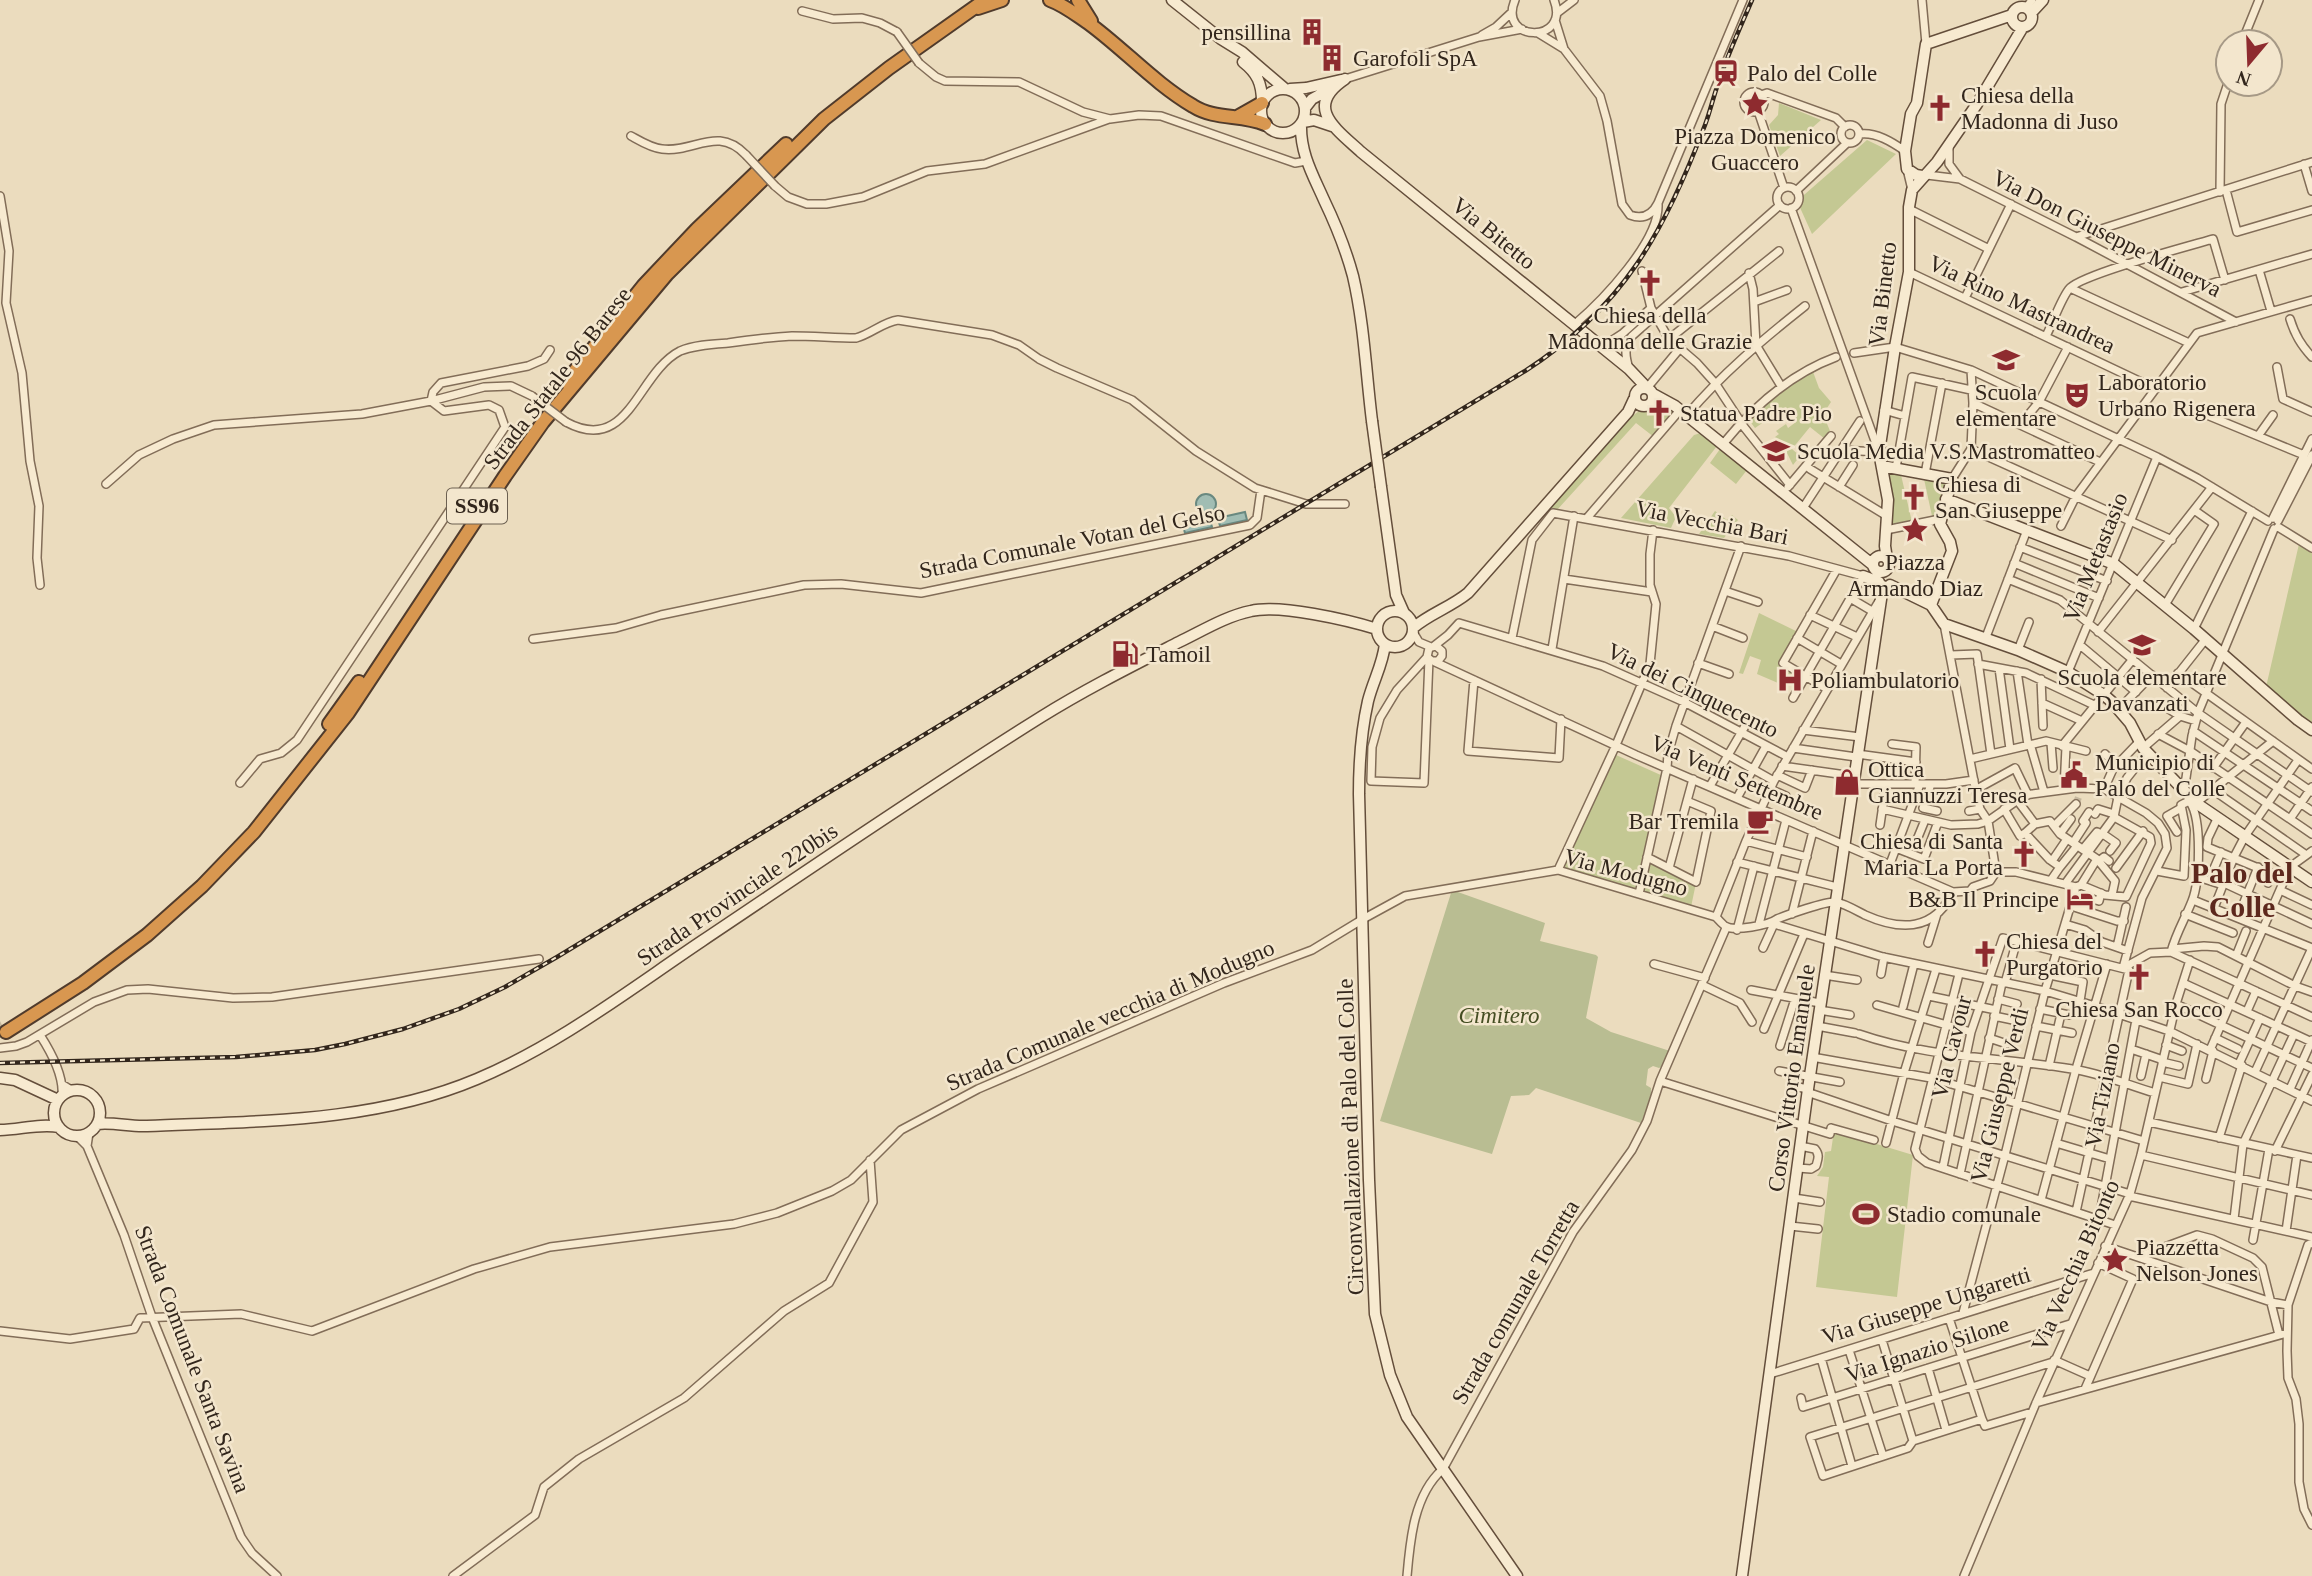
<svg xmlns="http://www.w3.org/2000/svg" width="2312" height="1576" font-family="Georgia,serif">
<rect width="100%" height="100%" fill="#ebdcbe"/>
<path fill="#c4c893" d="M1779,103L1821,120L1780,156L1769,125L1778,115Z
M1867,140L1896,154L1812,234L1797,201Z
M1812,369L1819,388L1831,402L1823,414L1830,431L1825,439L1810,427L1792,449L1800,456L1793,465L1784,447L1775,437L1779,434L1776,431L1786,424L1788,428L1796,422L1786,407L1755,428L1748,419Z
M1653,404L1666,407L1675,413L1654,437L1636,423L1557,510L1547,508C1570,483 1623,413 1653,404Z
M1701,433L1717,446L1669,508L1676,517L1671,528L1621,518L1694,435Z
M1720,449L1747,470L1736,484L1710,463Z
M1887,472L1901,475L1912,522L1894,525L1892,524V493Z
M1924,479L1944,482L1946,484L1937,515L1932,516Z
M1715,511L1727,520L1732,515L1738,520L1724,538L1699,534Z
M2299,544L2312,551V724L2266,687Z
M1759,613L1798,632L1780,664L1798,675L1792,676L1784,673L1778,683L1757,674L1761,660L1750,656L1743,674L1739,673Z
M1616,755L1663,776L1635,889L1563,867Z
M1649,860L1696,883L1691,907L1641,892Z
M1834,1131L1913,1155L1897,1297L1816,1287L1829,1177L1817,1176L1823,1167L1825,1152L1831,1151Z"/>
<path fill="#b9bd92" d="M1455,891L1545,923L1540,941L1596,955L1598,957L1586,1018L1611,1032L1670,1051L1665,1065L1659,1068L1653,1066L1648,1069L1646,1085L1651,1088V1098L1641,1123L1536,1088L1529,1095L1511,1096L1492,1154L1380,1121L1451,893Z"/>
<path fill="#a1bdb3" stroke="#698980" stroke-width="2" d="M1196 504a10 10 0 1 1 20 0a10 10 0 1 1-20 0Z
M1245,512L1247,520L1220,526L1218,518Z
M1210,520L1212,527L1185,533L1183,526Z"/>
<g fill="none" stroke-linecap="round" stroke-linejoin="round">
<path stroke="#c6b89e" stroke-width="7" stroke-dasharray="7 3.5" stroke-linecap="butt" d="M2076,804L2079,796"/>
<path stroke="#c6b89e" stroke-width="12" stroke-dasharray="12 6" stroke-linecap="butt" d="M0,1026L2,1025"/>
<defs>
<path id="street" d="M1515,0C1497,43 1571,44 1554,0
M1922,0L1926,44
M2026,8L2032,0
M802,11L833,19L862,18L880,23L897,32
M1557,13L1574,0
M1555,20L1564,49
M1538,33L1564,49L1600,96L1607,121L1622,204L1630,215C1643,220 1652,215 1658,203L1743,0
M1482,35L1496,27L1512,12
M2242,42L2259,0
M919,63L936,77L945,81L1019,82L1083,112L1110,119L1139,115L1161,116L1295,163L1306,161
M1345,79L1479,37L1522,29
M1744 102a10 10 0 1 1 20 0a10 10 0 1 1-20 0Z
M1761,95L1767,93L1836,118L1845,127
M1758,111L1784,188
M1841 134a9 9 0 1 1 18 0a9 9 0 1 1-18 0Z
M1860,134C1876,132 1892,142 1905,151
M631,136C640,141 651,148 662,149C695,153 717,125 746,155
M1949,146V164L1960,179
M2304,164L2312,191
M1907,169L1912,190
M1927,175L1960,179L2076,237L2236,322
M775,186L788,197L807,204H826L863,197L927,171L985,164L1109,119
M1777 198a11 11 0 1 1 22 0a11 11 0 1 1-22 0Z
M2226,190L2237,232L2312,210
M1796,191L1847,143
M2220,192L2221,104L2228,83
M0,196L9,251L6,303L22,373L30,461L39,506L37,558L40,585
M1791,208L1879,452L1841,450
M1909,209L1989,249
M2076,237L2312,162
M2259,270L2271,311
M1642,271L1651,308L1669,339L1697,363L1715,383L1744,427L1790,485
M1909,272L2156,389
M1749,273L1753,289L1756,345L1781,386
M2070,288L2189,343
M2182,292L2312,254
M1965,298L2011,204
M1754,302L1787,290
M2290,319C2295,335 2301,345 2312,357
M1575,324C1602,301 1660,241 1658,204
M2046,336C2052,325 2062,296 2070,288C2083,274 2189,246 2213,239L2225,280
M1669,339L1779,251
M1602,347L1622,334L1651,308
M1854,353L1895,347L1971,370L2157,457L2197,478L2268,521
M2277,367L2283,399L2312,412
M1629,369C1625,355 1624,348 1632,336L1780,205
M1647,388L1681,347
M1973,403L2100,462
M1884,410L1905,416
M2197,411L2304,455
M1687,415C1722,374 1762,340 1805,306
M566,422C629,456 637,373 680,351C694,345 713,344 728,343C749,340 771,337 792,336C814,336 835,338 856,338C871,334 883,322 898,320L992,335L1019,345L1039,359L1057,368L1132,400L1196,451L1255,488L1306,504H1345
M2020,425L2039,402L2068,347
M2258,436L2273,415
M1723,444C1754,406 1790,374 1836,357
M1971,449L2172,540
M1896,468L1912,377L1971,390
M1810,469L1887,516
M1925,474L1942,383
M1952,479L1971,449L1973,403L1971,370
M106,484L139,455L173,439L214,425L362,414L431,401L484,387L511,386L532,396
M1788,487L1831,436
M1839,487L1853,465
M1803,508L1860,421
M1587,518L1680,410
M2273,518L2312,439
M2278,521L2312,455
M2061,526L2076,496L2197,333L2312,300
M2278,527L2312,548
M1886,530L1940,519
M2020,547L2107,581
M2014,563L2099,598
M1564,579L1652,592
M2008,579L2060,600L2198,713L2312,792
M1725,591L1758,602
M1850,598L1872,611
M2165,605L2214,524L2194,510
M1810,615L1857,637
M1944,624L1976,792L1980,809L1988,821L1996,872
M1712,626L1743,638
M2194,629L2252,511
M1413,632L1419,642L1431,647
M2098,632L2212,487
M1986,637L2027,530
M1512,638L1532,540L1553,513L1789,556L1863,576L1793,698
M1797,638L1841,664
M533,639L616,628L661,615L804,585L841,584L921,593L1250,525L1257,518L1261,490
M2080,645L2136,692
M1434,646L1448,635L1459,623L1603,666L1684,702L1788,757
M1552,649L1574,516
M2018,650L2029,622
M1951,655L1977,654L1991,754
M1427,657L1432,661H1438L1442,656V651L1436,646L1429,648L1427,657L1397,690L1380,718L1372,747L1371,781L1424,783L1429,659
M1435,662L1636,755L1953,892L1970,891L1973,887L1990,881L1996,872
M1698,663L1729,674
M1978,664L2026,673L2094,705
M1999,668L2010,749
M2017,671L2028,745
M2068,672L2157,457
M2178,673L2312,769
M2041,679L2043,726
M1474,680L1468,751L1559,758L1561,719
M2167,688L2205,640
M1827,689L1783,663L1837,569
M2042,703L2082,721
M2159,703L2180,716L2196,721
M2119,709L2152,675
M1676,726L1774,781
M1803,730L1860,737
M2193,731L2312,811
M2158,734L2190,751L2312,834
M2051,743L2053,768
M1892,744L1916,747L1915,784
M2030,744L2044,792
M2062,746L2133,659
M1793,748L1856,757
M2143,748L2180,716
M1857,754L1916,762
M2105,754L2118,767
M1970,759L2046,741L2086,751
M1782,766L1853,776
M2213,768L2246,722
M1777,775L1805,788L1812,770
M240,783L260,759L281,753L297,740L505,427L499,410L489,405L444,411L431,401L433,392L441,383L528,366L544,359L550,350
M1852,784H1946L1974,780
M1931,784L1923,808L1937,811
M1710,786L1748,721
M1770,789L1786,796
M2064,789L2066,747
M2104,789L2113,769L2140,741
M1975,790L2015,768L2028,795
M2213,790L2305,854
M2184,792L2192,736L2198,713L2274,529
M1737,798L1766,746
M2017,800L2035,824
M2196,803L2273,741
M1882,809L1951,825L1978,824L1988,821L2025,795L2077,788L2104,789L2146,813L2158,823L2165,834L2167,848L2142,898L2123,968L2150,953L2171,952L2312,1017
M2004,809L2020,836L2025,833L2050,860L2060,867L2051,880
M1969,811L1980,809
M2095,814L2098,809L2114,814
M2218,817L2208,838L2207,847L2285,879
M2290,819L2312,787
M1880,825L1886,784
M2054,826L2076,804
M2177,832L2167,816L2181,808
M2025,833L2035,824L2050,821L2060,834L2097,859L2115,881L2112,895
M2060,834L2071,819
M2103,834L2116,843L2110,851
M1746,841L1807,857
M1916,842L1925,820
M2073,843L2086,823L2083,821L2089,812
M1896,848L1924,859L1938,822
M2083,849L2097,832L2103,835
M1647,857L1696,882L1711,811L1687,801L1693,779
M2052,861L2067,839
M2099,861L2104,857L2109,861
M1737,862L1837,887
M1890,864L1920,784
M2060,867L2077,846
M1669,868L1687,801
M2116,868L2143,831
M1558,870L1616,745L1650,664L1656,604L1650,585V554L1653,530
M2157,871L2184,876L2186,830L2181,805L2189,801
M1996,872H2016L2076,887L2081,885L2105,895L2126,897L2151,843L2150,837L2114,817
M2212,873L2221,852
M2198,877L2223,885
M2224,883L2312,924
M2268,883L2272,874
M2065,884L2114,817L2118,797L2127,778L2147,753
M2081,885L2097,859
M2280,890L2312,905
M1639,894L1667,768L1668,754L1676,726L1741,546
M2074,894L2099,901L2101,893
M2193,900L2312,948
M2071,906L2117,921H2124
M2214,908L2234,857L2245,836L2298,760
M1792,914L1813,831
M2185,914L2233,933
M1716,917L1746,841L1774,781L1879,601
M2238,917L2258,867
M1771,923L1883,957L2045,991L2095,1006L2169,1031L2312,1101
M1759,924L1786,820
M2065,924L2085,930L2102,942L2128,951
M1737,930L1754,866
M1928,943L1937,914
M2117,947L2126,907
M1763,948L1774,924
M2172,949L2204,946L2218,947L2295,986L2312,992
M2171,952C2176,933 2185,919 2192,901C2200,881 2202,819 2190,802
M2236,956L2246,931
M1654,964L1705,978
M1881,974L1884,957
M1959,974L1915,1149L1918,1156L1927,1163L2115,1225
M1824,975L1857,980
M2050,975L2083,982L2080,1001
M2005,983L2017,940
M2183,983L2312,1042
M1702,985L1740,1003L1752,1022
M1751,990L1820,1003
M1929,996L1996,1010
M1998,999L2017,1004
M2176,1004L2312,1068
M1877,1005L1971,1032
M1903,1007L1914,964
M2040,1009L2069,1015
M2248,1009L2256,991
M1819,1010L1850,1015
M1994,1016L2013,1020
M1817,1026L1855,1033
M2036,1026L2072,1033
M1764,1029L1804,934
M1859,1034C1928,1058 2001,1057 2072,1069C2100,1073 2128,1085 2155,1093
M40,1035C51,1052 64,1076 62,1096
M1989,1038L2007,1044
M2215,1038L2238,1049
M2166,1045L2182,1051
M1780,1046L1795,999
M0,1048L16,1046L27,1042L94,1002L127,990L148,989L233,998L272,997L539,959
M2131,1049L2163,1060
M2210,1050L2290,867L2312,851
M1812,1057L1931,1078L2144,1141
M2162,1062L2179,1066
M2239,1064L2260,1018
M2049,1066L2061,1014
M1779,1071L1840,1082
M2255,1072L2312,948
M2141,1076L2146,1054
M2159,1077L2188,1084L2197,1044
M2206,1079L2213,1051
M1660,1081L1830,1134L1831,1128L1874,1140
M63,1085L73,1091
M1793,1086L1808,1089
M2290,1089L2312,1040
M1807,1092L1892,1121L2130,1194
M2149,1122L2312,1158
M77,1136L87,1146L124,1235L152,1317L241,1537L252,1553L277,1576
M2219,1138L2242,1065
M1886,1143L1904,1073L1936,969
M2056,1143L2110,1159
M87,1146L89,1133
M2275,1151L2312,1075
M2141,1155L2312,1195
M1943,1167L1971,1032L2003,938L2129,970L2076,1212
M1798,1168L1811,1169L1816,1166C1818,1159 1820,1155 1815,1149L1800,1146
M1960,1174L2002,983
M2129,1196L2312,1237
M1794,1198L1820,1202
M2041,1200L2076,1069L2107,964
M2099,1219L2136,1020
M2234,1219L2243,1144L2294,1034
M1790,1226L1818,1229
M2286,1231L2297,1155
M2253,1240L2269,1149
M2312,1243L2308,1245L2288,1305L2287,1351L2288,1378L2296,1399L2299,1424V1482L2304,1509L2312,1525
M2105,1246L2271,1302L2288,1305
M2138,1257L2197,1235L2212,1239L2253,1258L2262,1267L2279,1335
M1963,1313L2005,1155L2045,991L2076,887
M1949,1318L1982,1419
M0,1331L70,1339L134,1329L140,1318L241,1314L312,1331L474,1269L550,1247L734,1224L777,1213L832,1191L851,1180L901,1130L978,1089L1224,983L1312,950L1363,919L1405,896L1558,870L1716,917C1717,918 1724,926 1725,926C1734,932 1769,925 1777,919C1787,915 1826,901 1835,902C1844,903 1857,911 1865,915C1901,931 1934,931 1953,892
M1882,1340L1913,1441
M1849,1350L1883,1456
M1821,1358L1852,1466
M2054,1360L2090,1376
M1928,1368L1946,1430
M1770,1374L2094,1273
M2085,1389L2133,1279L2098,1263
M1801,1398L1803,1407L2070,1324
M2036,1403L2287,1333
M2032,1412L1985,1426L1982,1419L1913,1441L1908,1448L1823,1476L1810,1437L2053,1362
M453,1576L535,1515L544,1487L579,1459L684,1398L784,1311L829,1283L873,1202L870,1160
M1407,1576C1410,1540 1414,1494 1443,1469L1573,1232L1632,1150L1647,1121L1660,1081L1726,928
M1964,1576L2036,1403L2130,1194L2141,1155L2176,1004L2190,960"/>
<path id="secondary" d="M1172,0L1221,39L1242,52L1284,88
M2012 17a10 10 0 1 1 20 0a10 10 0 1 1-20 0Z
M2031,13L2043,0
M1243,62C1257,73 1262,83 1262,102
M1345,79C1303,107 1336,129 1361,152L1629,369L1647,388
M1261 111a22 22 0 1 1 44 0a22 22 0 1 1-44 0Z
M1290,89L1306,88L1341,80
M1305,108L1312,99L1330,89
M1303,122L1314,120L1332,126
M1301,124C1300,153 1313,175 1324,200C1336,225 1346,250 1353,276C1364,323 1366,373 1372,421
M1922,176L1916,175L1907,169L1905,151L1911,114L1917,103L1926,44L2012,15
M1635 397a9 9 0 1 1 18 0a9 9 0 1 1-18 0Z
M1653,394L1675,406L1873,565
M1882,466L1952,479L1940,524L1950,542L1952,551L1931,605
M1381,487L1396,595L1404,613
M1946,499L2114,564L2194,629L2298,720L2312,730
M1873 564a8 8 0 1 1 16 0a8 8 0 1 1-16 0Z
M1887,559L1885,546L1888,500L1879,452L1895,347L1909,272V207L1912,190L1937,162L1977,104L2023,27
M1863,576L1879,582
M1890,585L1931,605L1944,624L2018,650L2068,672L2104,695L2112,702L2130,723L2143,748L2196,803L2312,882
M1377 629a18 18 0 1 1 36 0a18 18 0 1 1-36 0Z
M1413,628C1429,614 1451,607 1468,593L1628,412L1634,399
M1385,644C1383,664 1373,681 1368,701C1361,732 1359,763 1359,794L1369,1180L1375,1314L1390,1375L1407,1417L1517,1576
M0,1078L15,1080L58,1100
M54 1113a23 23 0 1 1 46 0a23 23 0 1 1-46 0Z
M97,1124C114,1122 130,1127 147,1126C257,1121 373,1123 477,1079C558,1045 629,990 702,941C814,866 926,789 1041,717C1086,689 1132,666 1179,642C1202,631 1226,616 1251,611C1279,604 1348,620 1377,629
M0,1130C19,1130 40,1123 59,1127
M1742,1576L1808,1089L1883,586"/>
<path id="highway" d="M1050,0C1064,5 1075,14 1087,22C1123,48 1154,83 1193,106C1215,120 1241,114 1265,124
M1078,0L1091,21
M978,8L1002,0
M1239,116L1262,103
M566,382L644,285L697,229L786,144
M329,724L359,682
M6,1032L83,983L147,935L202,886L254,832L348,713L505,476L543,422L667,274L824,119L889,68L985,0"/>
</defs>
<use href="#street" stroke="#826d58" stroke-width="10"/>
<use href="#secondary" stroke="#644e3b" stroke-width="13"/>
<use href="#highway" stroke="#503b2c" stroke-width="16"/>
<use href="#street" stroke="#f7ead0" stroke-width="7"/>
<use href="#secondary" stroke="#f7ead0" stroke-width="10"/>
<use href="#highway" stroke="#d89750" stroke-width="12"/>
<defs>
<path id="rail" d="M0,1063L236,1057L315,1050L345,1044L403,1029L459,1009L505,987L557,957L1525,371C1623,308 1665,231 1705,125C1710,112 1713,98 1718,84C1727,56 1740,28 1752,0"/>
</defs>
<use href="#rail" stroke="#32261c" stroke-width="4.5"/>
<use href="#rail" stroke="#f3e6cd" stroke-width="2" stroke-dasharray="5" stroke-linecap="butt"/>
<defs>
<path id="street-bridge" d="M897,32L919,63
M746,155L775,186
M532,396L566,422"/>
<path id="secondary-bridge" d="M1372,421L1381,487"/>
</defs>
<use href="#street-bridge" stroke="#826d58" stroke-width="10" stroke-linecap="butt"/>
<use href="#secondary-bridge" stroke="#644e3b" stroke-width="13" stroke-linecap="butt"/>
<use href="#street-bridge" stroke="#f7ead0" stroke-width="7"/>
<use href="#secondary-bridge" stroke="#f7ead0" stroke-width="10"/>
</g>
<defs>
<symbol id="building-bare" viewBox="-9 -9 18 18"><path d="M-4-6H4V6H1V3H-1V6H-4ZM-2.5-4.3h1.7v1.8h-1.7ZM.8-4.3h1.7v1.8H.8ZM-2.5-1h1.7V.8h-1.7ZM.8-1h1.7V.8H.8Z" fill="#8e2b2f" stroke="#f3e6cd" stroke-width="2.5" paint-order="stroke"/></symbol>
<symbol id="station-bare" viewBox="-9 -9 18 18"><path d="M-3-6H3Q5-6 5-4V2Q5 4 3 4L4.5 6H3L1.5 4h-3L-3 6H-4.5L-3 4Q-5 4-5 2V-4Q-5-6-3-6ZM-3.5-4v3h7v-3ZM-3.5 1v1.5H-2V1ZM2 1v1.5H3.5V1Z" fill="#8e2b2f" stroke="#f3e6cd" stroke-width="2.5" paint-order="stroke"/></symbol>
<symbol id="sight-bare" viewBox="-9 -9 18 18"><path d="M0-6L1.8-2.2L6-1.7L2.9 1.2L3.7 5.4L0 3.3L-3.7 5.4L-2.9 1.2L-6-1.7L-1.8-2.2Z" fill="#8e2b2f" stroke="#f3e6cd" stroke-width="2.5" paint-order="stroke"/></symbol>
<symbol id="church-bare" viewBox="-9 -9 18 18"><path d="M-1.2-6h2.4v3.5h3.3v2.4h-3.3V6h-2.4V-.1h-3.3v-2.4h3.3Z" fill="#8e2b2f" stroke="#f3e6cd" stroke-width="2.5" paint-order="stroke"/></symbol>
<symbol id="school-bare" viewBox="-9 -9 18 18"><path d="M0-5L7-2L0 1L-7-2ZM-4 1L0 2.5L4 1V4Q0 6-4 4Z" fill="#8e2b2f" stroke="#f3e6cd" stroke-width="2.5" paint-order="stroke"/></symbol>
<symbol id="theatre-bare" viewBox="-9 -9 18 18"><path d="M-5-5.5Q0-4 5-5.5V0Q5 5 0 6Q-5 5-5 0ZM-3.3-2.5H-1v1.5H-3.3ZM1-2.5H3.3v1.5H1ZM-2.8 1Q0 5.5 2.8 1Z" fill="#8e2b2f" stroke="#f3e6cd" stroke-width="2.5" paint-order="stroke"/></symbol>
<symbol id="fuel-bare" viewBox="-9 -9 18 18"><path d="M-5.5-6h7V0h2V4h1.3V-2.5L3-4.5l.8-.8L6-3V5H2.5V1h-1V6h-7ZM-4.2-4.7v3.2H.2V-4.7Z" fill="#8e2b2f" stroke="#f3e6cd" stroke-width="2.5" paint-order="stroke"/></symbol>
<symbol id="hospital-bare" viewBox="-9 -9 18 18"><path d="M-5-5h3v3.5h4V-5h3V5h-3V1.5h-4V5h-3Z" fill="#8e2b2f" stroke="#f3e6cd" stroke-width="2.5" paint-order="stroke"/></symbol>
<symbol id="civic-bare" viewBox="-9 -9 18 18"><path d="M-.6-6.5H3V-4.5H.6V-3L4-1V1h2V6H-6V1h2V-1L-.6-3ZM-1.2 2.5V6h2.4V2.5Z" fill="#8e2b2f" stroke="#f3e6cd" stroke-width="2.5" paint-order="stroke"/></symbol>
<symbol id="shop-bare" viewBox="-9 -9 18 18"><path d="M-5-2.5h2.3a2.7 3.5 0 0 1 5.4 0H5L5.5 6h-11ZM-1.5-2.5h3a1.5 2.3 0 0 0-3 0Z" fill="#8e2b2f" stroke="#f3e6cd" stroke-width="2.5" paint-order="stroke"/></symbol>
<symbol id="cafe-bare" viewBox="-9 -9 18 18"><path d="M-5.5-4.5H6V0H3Q3 3.5 0 3.5H-2.5Q-5.5 3.5-5.5 0ZM3-3.2v2h1.7v-2ZM-6 4.5H4V6H-6Z" fill="#8e2b2f" stroke="#f3e6cd" stroke-width="2.5" paint-order="stroke"/></symbol>
<symbol id="hotel-bare" viewBox="-9 -9 18 18"><path d="M-6-4.5h1.5V1H6V5H4.5V3h-9V5H-6ZM-4 0a1.8 1.8 0 1 1 3.6 0ZM.5 0V-2.5h3Q6-2.5 6 0Z" fill="#8e2b2f" stroke="#f3e6cd" stroke-width="2.5" paint-order="stroke"/></symbol>
<symbol id="stadium-bare" viewBox="-9 -9 18 18"><path d="M0-5a6.5 5 0 1 0 0 10a6.5 5 0 1 0 0-10ZM-3.5-1.8h7v3.6h-7Z" fill="#8e2b2f" stroke="#f3e6cd" stroke-width="2.5" paint-order="stroke"/></symbol>
</defs>
<g fill-rule="evenodd">
<use href="#building-bare" x="1293" y="13" width="38" height="38"/>
<use href="#building-bare" x="1313" y="39" width="38" height="38"/>
<use href="#station-bare" x="1707" y="54" width="38" height="38"/>
<use href="#sight-bare" x="1736" y="85" width="38" height="38"/>
<use href="#church-bare" x="1921" y="89" width="38" height="38"/>
<use href="#church-bare" x="1631" y="264" width="38" height="38"/>
<use href="#school-bare" x="1987" y="341" width="38" height="38"/>
<use href="#theatre-bare" x="2058" y="376" width="38" height="38"/>
<use href="#church-bare" x="1640" y="394" width="38" height="38"/>
<use href="#school-bare" x="1757" y="432" width="38" height="38"/>
<use href="#church-bare" x="1895" y="478" width="38" height="38"/>
<use href="#sight-bare" x="1896" y="511" width="38" height="38"/>
<use href="#school-bare" x="2123" y="626" width="38" height="38"/>
<use href="#fuel-bare" x="1106" y="635" width="38" height="38"/>
<use href="#hospital-bare" x="1771" y="661" width="38" height="38"/>
<use href="#civic-bare" x="2055" y="756" width="38" height="38"/>
<use href="#shop-bare" x="1828" y="763" width="38" height="38"/>
<use href="#cafe-bare" x="1741" y="802" width="38" height="38"/>
<use href="#church-bare" x="2005" y="835" width="38" height="38"/>
<use href="#hotel-bare" x="2061" y="880" width="38" height="38"/>
<use href="#church-bare" x="1966" y="935" width="38" height="38"/>
<use href="#church-bare" x="2120" y="958" width="38" height="38"/>
<use href="#stadium-bare" x="1847" y="1195" width="38" height="38"/>
<use href="#sight-bare" x="2096" y="1241" width="38" height="38"/>
</g>
<g text-anchor="middle" stroke-width="5" stroke-linejoin="round" paint-order="stroke">
<rect fill="#f3e6cd" stroke="#6c6051" stroke-width="2" x="447" y="488.5" width="60" height="35" rx="5"/>
<g font-size="21" font-weight="bold" fill="#32261c">
<text x="477" y="513">SS96</text>
</g>
<g font-size="23" fill="#32261c" stroke="#f3e6cd" text-anchor="start">
<text x="1291" y="40" text-anchor="end">pensillina</text>
<text x="1353" y="66">Garofoli SpA</text>
<text x="1747" y="81">Palo del Colle</text>
<text x="1961" y="103">Chiesa della<tspan x="1961" dy="26">Madonna di Juso</tspan></text>
<text x="1755" y="144" text-anchor="middle">Piazza Domenico<tspan x="1755" dy="26">Guaccero</tspan></text>
<text x="1650" y="323" text-anchor="middle">Chiesa della<tspan x="1650" dy="26">Madonna delle Grazie</tspan></text>
<text x="2098" y="390">Laboratorio<tspan x="2098" dy="26">Urbano Rigenera</tspan></text>
<text x="2006" y="400" text-anchor="middle">Scuola<tspan x="2006" dy="26">elementare</tspan></text>
<text x="1680" y="421">Statua Padre Pio</text>
<text x="1797" y="459">Scuola Media V.S.Mastromatteo</text>
<text x="1935" y="492">Chiesa di<tspan x="1935" dy="26">San Giuseppe</tspan></text>
<text x="1915" y="570" text-anchor="middle">Piazza<tspan x="1915" dy="26">Armando Diaz</tspan></text>
<text x="1146" y="662">Tamoil</text>
<text x="2142" y="685" text-anchor="middle">Scuola elementare<tspan x="2142" dy="26">Davanzati</tspan></text>
<text x="1811" y="688">Poliambulatorio</text>
<text x="2095" y="770">Municipio di<tspan x="2095" dy="26">Palo del Colle</tspan></text>
<text x="1868" y="777">Ottica<tspan x="1868" dy="26">Giannuzzi Teresa</tspan></text>
<text x="1739" y="829" text-anchor="end">Bar Tremila</text>
<text x="2003" y="849" text-anchor="end">Chiesa di Santa<tspan x="2003" dy="26">Maria La Porta</tspan></text>
<text x="2059" y="907" text-anchor="end">B&amp;B Il Principe</text>
<text x="2006" y="949">Chiesa del<tspan x="2006" dy="26">Purgatorio</tspan></text>
<text x="2139" y="1017" text-anchor="middle">Chiesa San Rocco</text>
<text x="1887" y="1222">Stadio comunale</text>
<text x="2136" y="1255">Piazzetta<tspan x="2136" dy="26">Nelson Jones</tspan></text>
</g>
<g font-size="23" fill="#32261c" stroke="#f3e6cd">
<text transform="translate(1494 233) rotate(39)" y="8">Via Bitetto</text>
<text transform="translate(2107 233) rotate(27)" y="8">Via Don Giuseppe Minerva</text>
<text transform="translate(1882 294) rotate(-83)" y="8">Via Binetto</text>
<text transform="translate(2022 304) rotate(25)" y="8">Via Rino Mastrandrea</text>
<text transform="translate(557 378) rotate(-52)" y="8">Strada Statale 96 Barese</text>
<text transform="translate(1712 522) rotate(11)" y="8">Via Vecchia Bari</text>
<text transform="translate(1072 541) rotate(-11)" y="8">Strada Comunale Votan del Gelso</text>
<text transform="translate(2095 557) rotate(-68)" y="8">Via Metastasio</text>
<text transform="translate(1693 690) rotate(26)" y="8">Via dei Cinquecento</text>
<text transform="translate(1737 777) rotate(23)" y="8">Via Venti Settembre</text>
<text transform="translate(1626 872) rotate(15)" y="8">Via Modugno</text>
<text transform="translate(737 894) rotate(-34)" y="8">Strada Provinciale 220bis</text>
<text transform="translate(1110 1015) rotate(-23)" y="8">Strada Comunale vecchia di Modugno</text>
<text transform="translate(1951 1047) rotate(-76)" y="8">Via Cavour</text>
<text transform="translate(1791 1078) rotate(-82)" y="8">Corso Vittorio Emanuele</text>
<text transform="translate(1999 1095) rotate(-76)" y="8">Via Giuseppe Verdi</text>
<text transform="translate(2102 1095) rotate(-79)" y="8">Via Tiziano</text>
<text transform="translate(1350 1137) rotate(-92)" y="8">Circonvallazione di Palo del Colle</text>
<text transform="translate(2075 1265) rotate(-66)" y="8">Via Vecchia Bitonto</text>
<text transform="translate(1515 1302) rotate(-60)" y="8">Strada comunale Torretta</text>
<text transform="translate(1926 1305) rotate(-17)" y="8">Via Giuseppe Ungaretti</text>
<text transform="translate(1927 1349) rotate(-18)" y="8">Via Ignazio Silone</text>
<text transform="translate(193 1359) rotate(69)" y="8">Strada Comunale Santa Savina</text>
</g>
<g font-size="23" font-style="italic" fill="#454e23" stroke="#f3e6cd">
<text x="1499" y="1023">Cimitero</text>
</g>
<g font-size="30" font-weight="bold" fill="#5d281d" stroke="#f3e6cd">
<text x="2242" y="883">Palo del<tspan x="2242" dy="34">Colle</tspan></text>
</g>
</g>
<g transform="translate(2249 63) rotate(199)"><circle r="33" fill="#f3e6cd" stroke="#a69986" stroke-width="2"/>
<path d="M0-5L12 26L0 18L-12 26Z" fill="#8e2b2f"/>
<text y="-10" font-size="19" font-weight="bold" text-anchor="middle" fill="#32261c">N</text>
</g>
</svg>
